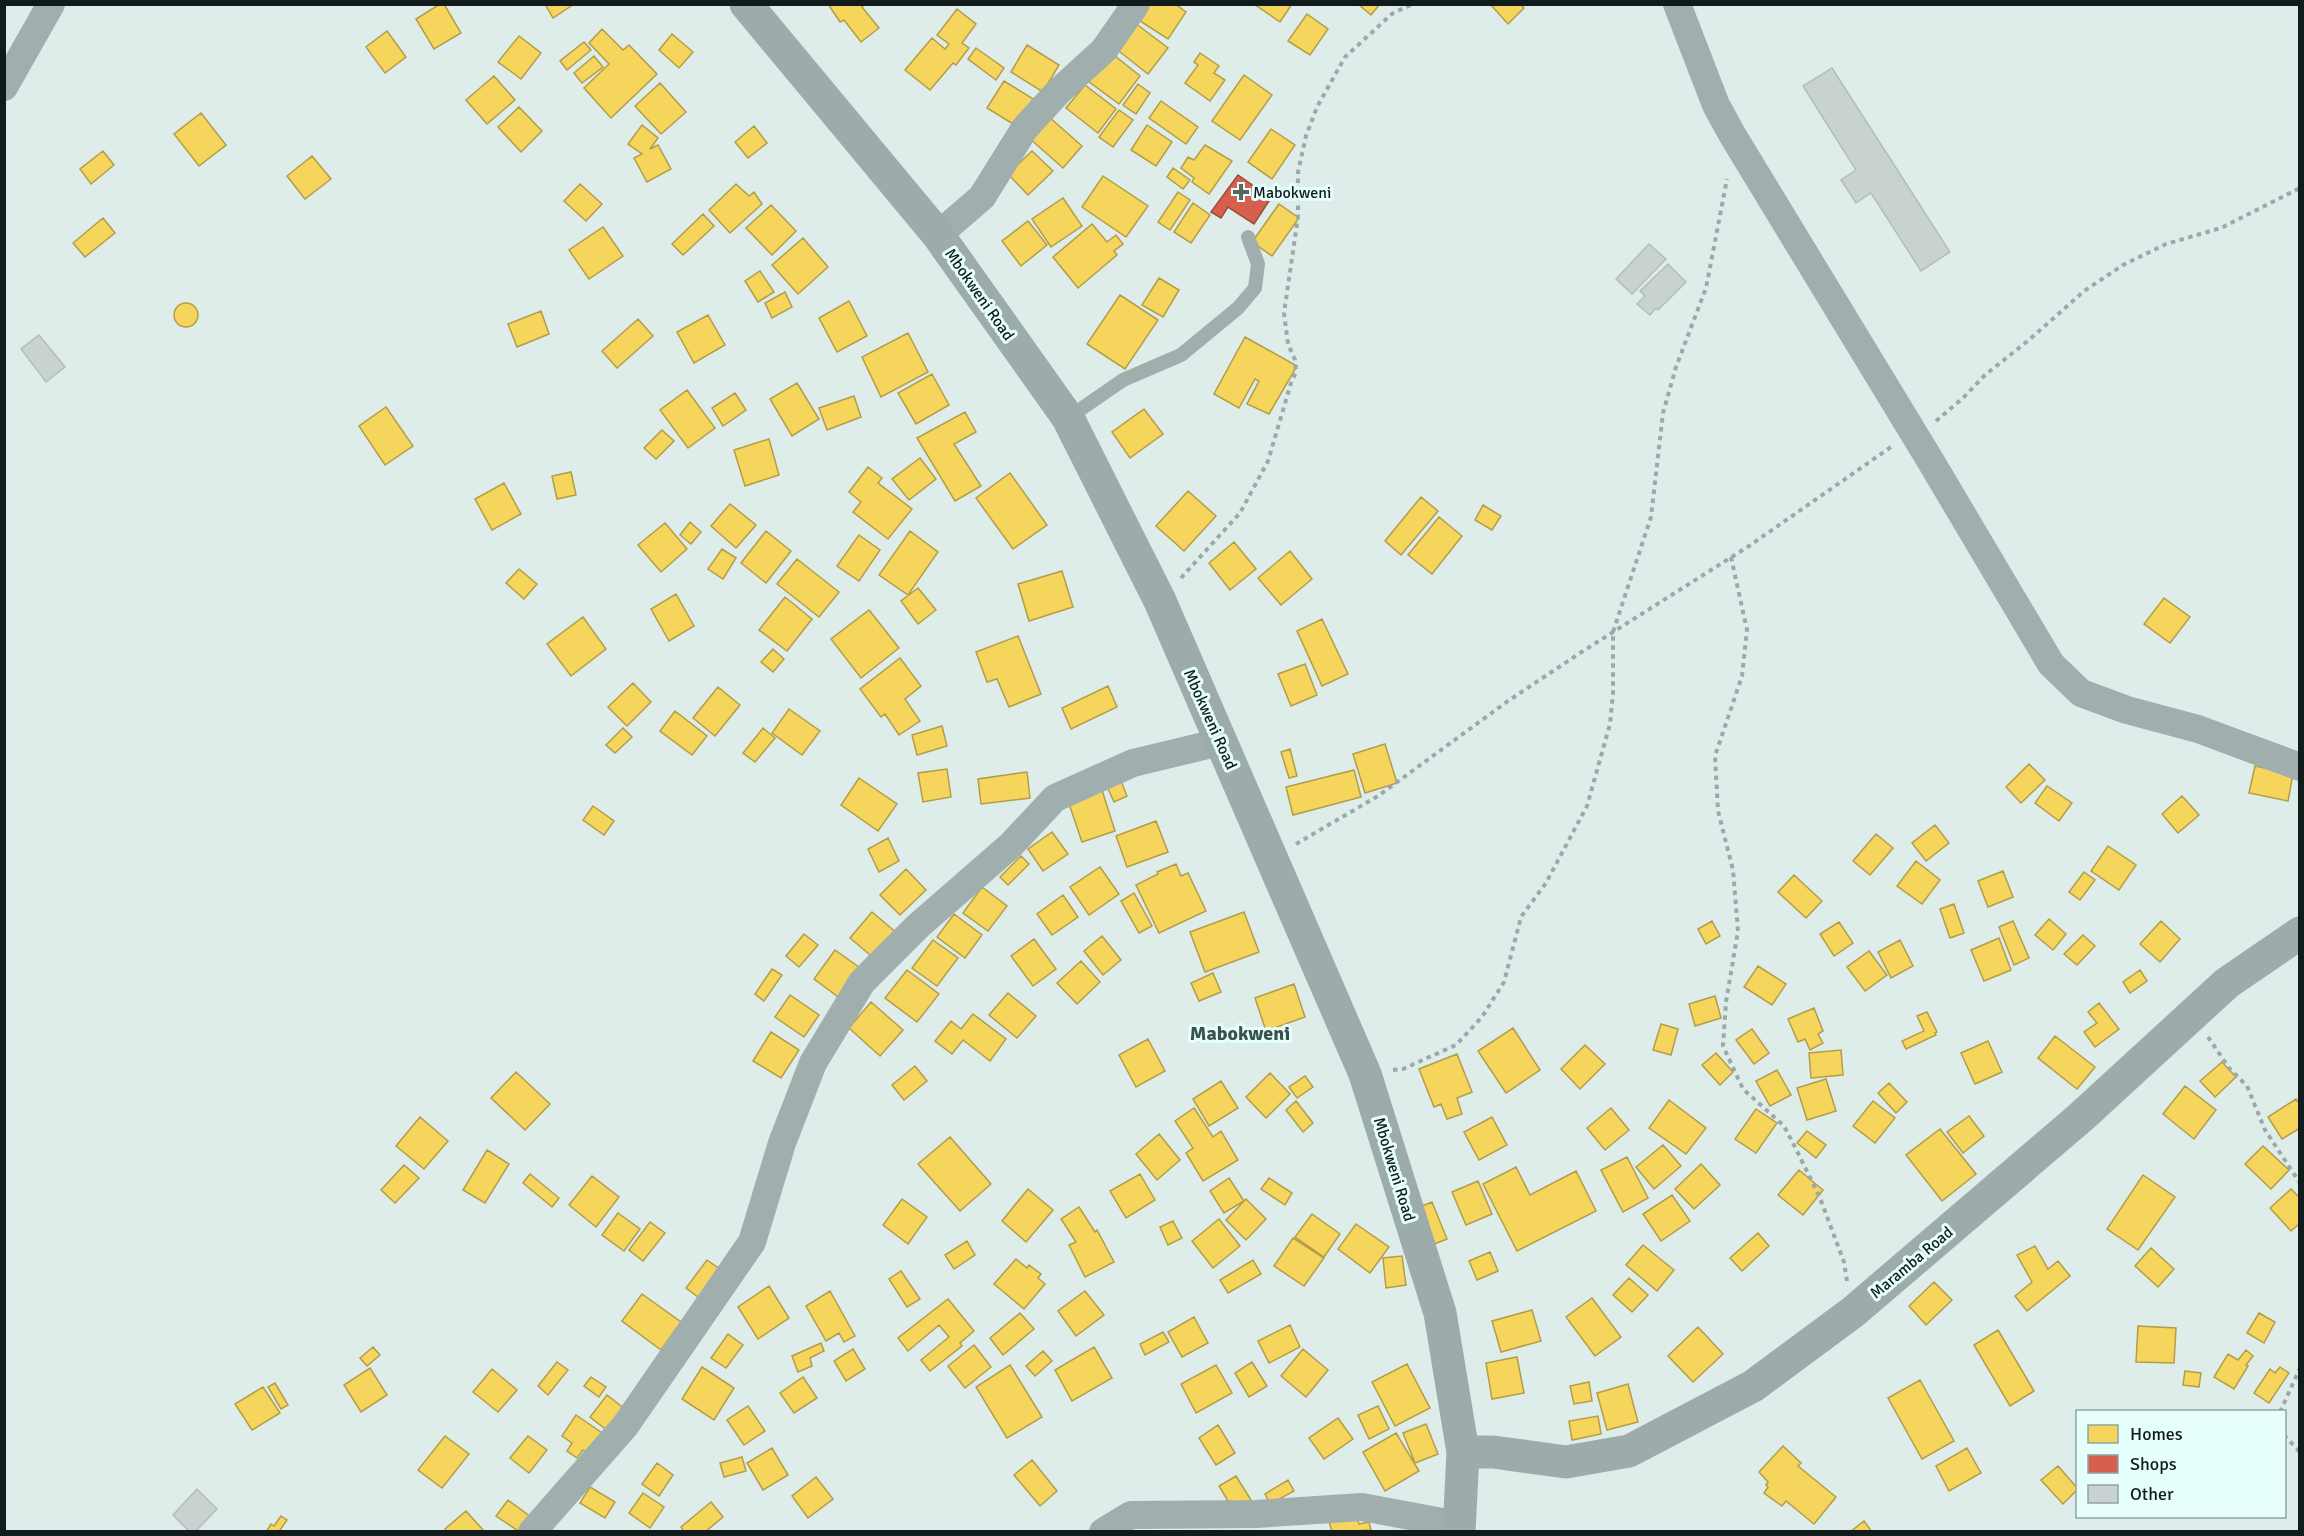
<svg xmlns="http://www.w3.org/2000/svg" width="2304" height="1536" font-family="Signika,sans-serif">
<rect width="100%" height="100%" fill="#deecea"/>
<path fill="#f6d55c" stroke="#b29d48" stroke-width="1.5" d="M440,4H444L461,33L434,49L416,19Z
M545,4H574L553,18Z
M828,4H865L862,7L879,28L861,42L844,20L840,22Z
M1146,4H1175L1186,12L1168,39L1137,19Z
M1254,4H1292L1280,22Z
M1358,4H1380L1371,15Z
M1490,4H1520L1524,8L1508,24Z
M957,9L976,24L962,43L969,48L956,65L953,63L930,90L905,70L932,38L945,49L949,44L937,35Z
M1307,14L1328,29L1310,55L1288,41Z
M1135,23L1168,48L1148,74L1115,48Z
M602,29L623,50L629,45L657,74L611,118L584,88L609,64L589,43Z
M387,31L406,57L385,73L366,47Z
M672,34L693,52L679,68L659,50Z
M519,36L541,53L521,79L498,62Z
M584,42L591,50L567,70L560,61Z
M1027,45L1059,65L1043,92L1011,72Z
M976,48L1004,68L996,80L968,59Z
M1110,52L1140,76L1119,104L1088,81Z
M1200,53L1219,66L1214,73L1225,80L1210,101L1185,83L1198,65L1194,62Z
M594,56L603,67L582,83L574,73Z
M1244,75L1272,95L1240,140L1212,121Z
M494,76L515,100L487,124L466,100Z
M1004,81L1035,100L1018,127L987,108Z
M660,83L686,112L661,134L635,106Z
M1138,84L1150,93L1136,114L1123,105Z
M1085,85L1116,109L1098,133L1066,108Z
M1161,101L1198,127L1186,144L1149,118Z
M519,107L542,131L521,152L498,127Z
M1119,110L1133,120L1113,147L1099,137Z
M201,113L226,145L199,166L174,134Z
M1048,116L1082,146L1063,168L1029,138Z
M642,125L658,138L650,149L658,145L671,169L647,182L634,158L642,154L628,144Z
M1147,125L1172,142L1156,166L1131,150Z
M754,126L767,143L748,158L735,142Z
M1271,129L1295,145L1272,179L1248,162Z
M1205,145L1232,161L1209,194L1192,182L1194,178L1181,168L1188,157L1194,160Z
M103,151L114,165L91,184L80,169Z
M1032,151L1053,171L1028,195L1008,174Z
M312,156L331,179L305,199L287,176Z
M1173,168L1190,180L1183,189L1167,177Z
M1103,176L1148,206L1126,237L1082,207Z
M580,184L602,204L586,221L564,201Z
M736,184L749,196L754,192L762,204L730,233L709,210Z
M1178,192L1190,200L1170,230L1158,222Z
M1063,198L1082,226L1051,247L1032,219Z
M1193,203L1210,215L1191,243L1174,232Z
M1279,204L1299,218L1272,256L1252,242Z
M771,205L796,231L772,255L746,228Z
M703,214L714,226L683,255L672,244Z
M103,218L115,233L85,257L73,243Z
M1028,221L1047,245L1021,266L1002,241Z
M1092,224L1107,242L1116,235L1123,244L1114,251L1117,255L1078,288L1053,257Z
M603,227L623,256L589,279L569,250Z
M803,238L828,267L798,294L772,265Z
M760,271L774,292L758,302L745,281Z
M1159,278L1179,290L1163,317L1142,305Z
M785,292L792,307L772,318L765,303Z
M1120,295L1158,320L1125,369L1087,344Z
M849,301L867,336L837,352L819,318Z
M174 315a12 12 0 1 1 24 0a12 12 0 1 1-24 0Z
M541,311L549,334L517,347L508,324Z
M708,315L725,345L694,363L677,332Z
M638,319L653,336L617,368L602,351Z
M908,333L928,372L881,397L862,357Z
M1245,337L1297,366L1269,414L1247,404L1259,381L1255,379L1239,408L1214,394Z
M932,374L949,405L916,424L898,393Z
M797,383L819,419L792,436L770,399Z
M687,390L715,428L688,448L660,410Z
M735,393L746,410L723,426L712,408Z
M854,396L861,417L827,430L819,408Z
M386,407L413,446L385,465L359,426Z
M1144,409L1163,434L1130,458L1112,432Z
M965,412L976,432L954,444L981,486L955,501L917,438Z
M662,430L674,441L656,459L644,448Z
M769,439L779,475L745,486L734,450Z
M920,458L936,479L909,500L892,479Z
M868,467L882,478L878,483L912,509L888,539L853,512L861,502L849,492Z
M571,472L576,495L557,499L552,476Z
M1010,473L1047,525L1013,549L976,498Z
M504,483L521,514L492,530L475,499Z
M1188,491L1216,516L1184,551L1156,526Z
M1421,497L1438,511L1401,555L1385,541Z
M730,504L756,525L736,548L711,526Z
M1483,505L1501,516L1492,530L1475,520Z
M1439,517L1462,536L1432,574L1408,555Z
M690,522L701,532L691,544L680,535Z
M665,523L687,549L661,572L638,545Z
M766,531L791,551L766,583L741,563Z
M910,531L938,552L908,595L879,575Z
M859,535L880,550L859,581L837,566Z
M1234,542L1256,569L1230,590L1209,563Z
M722,549L736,558L723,579L708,569Z
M1290,551L1312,579L1281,605L1258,578Z
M797,559L839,592L819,617L777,584Z
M519,569L537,584L524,599L506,583Z
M1062,571L1073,607L1029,621L1018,584Z
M918,588L936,610L918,624L901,601Z
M676,594L694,626L669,641L651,609Z
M785,597L812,619L787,651L759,630Z
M2164,598L2190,617L2170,643L2144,624Z
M869,610L899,648L861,678L831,639Z
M583,617L606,649L571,676L547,644Z
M1322,619L1348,674L1322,686L1297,631Z
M1018,636L1041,694L1009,707L997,679L987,682L976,652Z
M773,649L784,659L773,672L761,662Z
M900,658L921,686L905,699L920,721L899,735L885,714L881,717L860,689Z
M1305,664L1317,695L1291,706L1278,674Z
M633,683L651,702L627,726L608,707Z
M1108,686L1117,707L1071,729L1062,708Z
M718,687L740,705L715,736L693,718Z
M789,709L820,731L802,755L772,733Z
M675,711L707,736L692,755L660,731Z
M942,726L947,746L917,755L912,735Z
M623,728L632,737L615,753L606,745Z
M763,728L775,738L755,762L743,753Z
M1385,744L1397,783L1365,793L1353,754Z
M1290,749L1297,776L1289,778L1281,752Z
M2029,764L2045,780L2021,803L2006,787Z
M2255,766L2293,774L2288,801L2249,793Z
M947,769L951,797L923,802L918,773Z
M1354,770L1361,797L1293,815L1286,787Z
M1027,772L1030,798L981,804L978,779Z
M1119,776L1127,796L1114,802L1105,782Z
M859,778L897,804L878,831L841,805Z
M2047,786L2072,803L2059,821L2035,803Z
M1101,787L1115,831L1082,842L1067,798Z
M2182,796L2199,815L2178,833L2162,814Z
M593,806L614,821L604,835L583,820Z
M1156,821L1168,852L1127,867L1116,836Z
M1935,825L1949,843L1926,861L1912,843Z
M1052,832L1068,854L1043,871L1028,849Z
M1876,834L1893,848L1870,875L1853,861Z
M888,838L899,861L879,872L868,849Z
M2108,846L2136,865L2119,890L2091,871Z
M1021,856L1029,864L1008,885L1000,877Z
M1916,861L1940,880L1922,904L1897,886Z
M1176,864L1181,876L1188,873L1206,911L1159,933L1136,885L1158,874L1157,872Z
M1100,867L1119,894L1089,915L1070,887Z
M906,869L926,890L900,915L880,895Z
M2003,871L2013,897L1988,907L1978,881Z
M2084,872L2095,880L2080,900L2069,892Z
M1794,875L1822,901L1806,918L1778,892Z
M982,887L1007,906L988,931L963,913Z
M1134,893L1152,926L1139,933L1121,901Z
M1063,895L1078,917L1052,935L1037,914Z
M1954,904L1964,933L1950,938L1940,909Z
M872,912L898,934L876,960L850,938Z
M1244,912L1259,952L1205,972L1190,932Z
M954,914L982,935L965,958L937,937Z
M2049,919L2066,934L2053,950L2035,935Z
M1712,921L1720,936L1706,944L1698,929Z
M2013,921L2029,958L2014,965L1999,927Z
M2161,921L2180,939L2160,962L2140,944Z
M1839,922L1853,943L1834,956L1820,934Z
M804,934L818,945L799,967L786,956Z
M2083,935L2095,946L2077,965L2064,954Z
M1102,936L1121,960L1103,975L1084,951Z
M1999,938L2011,970L1984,981L1971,950Z
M1034,939L1056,969L1033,986L1011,956Z
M933,940L958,958L937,986L912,968Z
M1900,940L1913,966L1891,978L1878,952Z
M835,950L863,970L841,999L814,979Z
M1869,951L1887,975L1865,991L1847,967Z
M1081,961L1100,982L1077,1004L1057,983Z
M1758,966L1786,984L1772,1005L1744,987Z
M772,969L782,975L764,1001L755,994Z
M907,970L939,994L917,1022L885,998Z
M2140,970L2147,981L2130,993L2123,982Z
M1213,973L1221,992L1199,1001L1191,983Z
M1294,984L1305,1017L1266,1031L1255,998Z
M1008,993L1036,1016L1017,1038L989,1015Z
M790,995L819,1015L804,1037L775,1017Z
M1715,996L1721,1018L1695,1026L1689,1004Z
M871,1002L903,1030L880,1056L849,1028Z
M2099,1003L2119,1029L2095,1047L2084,1032L2097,1023L2088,1012Z
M1814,1008L1823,1031L1818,1034L1823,1043L1810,1050L1805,1039L1798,1042L1788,1019Z
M1927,1012L1937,1032L1935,1033L1936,1035L1906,1049L1902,1041L1924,1031L1917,1016Z
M973,1014L1006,1039L990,1061L963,1040L952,1054L935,1041L951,1021L961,1029Z
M1661,1024L1678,1029L1671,1055L1653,1050Z
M1513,1028L1540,1070L1506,1093L1478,1051Z
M1752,1029L1769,1053L1754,1064L1736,1040Z
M771,1032L799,1050L781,1078L753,1061Z
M2055,1036L2095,1067L2077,1089L2038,1058Z
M1148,1039L1165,1071L1136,1087L1119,1055Z
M1988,1041L2002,1072L1975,1084L1961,1053Z
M1585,1045L1605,1064L1580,1089L1561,1069Z
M1841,1050L1843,1075L1811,1078L1809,1053Z
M1716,1053L1733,1072L1720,1085L1702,1065Z
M1457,1054L1472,1092L1457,1098L1462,1114L1447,1119L1441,1104L1434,1107L1419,1069Z
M2222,1062L2236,1077L2215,1097L2200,1081Z
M915,1066L927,1081L904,1100L892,1085Z
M1777,1070L1791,1095L1770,1106L1756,1081Z
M516,1072L550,1104L525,1130L491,1098Z
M1270,1073L1290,1094L1266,1118L1246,1097Z
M1305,1076L1313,1087L1297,1098L1289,1087Z
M1826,1079L1836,1111L1807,1120L1797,1088Z
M1221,1081L1238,1108L1209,1126L1193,1099Z
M1889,1083L1907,1102L1896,1113L1878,1093Z
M2185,1086L2216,1110L2194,1139L2163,1114Z
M2296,1099L2300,1105V1128L2282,1139L2268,1117Z
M1669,1100L1706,1128L1686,1154L1649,1128Z
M1296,1101L1313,1123L1303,1132L1286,1110Z
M1873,1101L1895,1118L1875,1143L1853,1126Z
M1194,1108L1213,1137L1221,1131L1238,1160L1203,1181L1186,1153L1193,1148L1175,1121Z
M1611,1108L1629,1130L1605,1150L1587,1128Z
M1756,1109L1777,1123L1756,1153L1735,1139Z
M1969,1116L1984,1136L1963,1153L1947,1132Z
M420,1117L448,1141L424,1169L396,1146Z
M1492,1117L1507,1145L1479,1160L1464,1132Z
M1940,1129L1976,1174L1942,1201L1906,1155Z
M1807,1131L1826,1145L1816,1158L1797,1143Z
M1159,1134L1180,1160L1157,1180L1136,1154Z
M950,1137L991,1184L960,1211L918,1164Z
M1663,1145L1681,1166L1654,1189L1636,1167Z
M2263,1146L2289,1170L2271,1189L2245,1164Z
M487,1150L509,1164L485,1203L463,1190Z
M1627,1157L1648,1198L1623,1212L1601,1170Z
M1701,1164L1720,1185L1694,1209L1675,1189Z
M404,1165L419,1178L395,1203L381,1190Z
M1516,1167L1530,1195L1576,1171L1596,1211L1517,1251L1483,1184Z
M1799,1170L1823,1190L1803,1215L1778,1195Z
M530,1174L559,1198L552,1207L523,1183Z
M1140,1174L1155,1200L1126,1218L1110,1191Z
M2143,1175L2175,1197L2138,1250L2107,1229Z
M592,1176L619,1197L596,1227L569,1205Z
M1229,1178L1244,1201L1224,1213L1210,1191Z
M1269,1178L1292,1193L1285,1205L1261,1189Z
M1478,1181L1492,1214L1466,1225L1452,1192Z
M1028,1189L1053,1210L1026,1242L1002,1221Z
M2291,1189L2300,1198V1223L2291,1231L2270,1208Z
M1672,1195L1690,1221L1661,1241L1643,1214Z
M902,1199L927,1217L908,1244L883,1225Z
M1246,1199L1266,1219L1246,1240L1226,1220Z
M1432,1202L1447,1239L1419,1250L1404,1213Z
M1079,1207L1095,1232L1097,1230L1114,1262L1085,1277L1069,1245L1076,1242L1061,1219Z
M618,1213L640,1229L624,1251L602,1235Z
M1312,1214L1340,1234L1324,1257L1295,1237Z
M1219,1219L1240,1246L1213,1268L1192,1241Z
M1173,1221L1182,1238L1168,1245L1160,1227Z
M650,1222L665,1233L643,1261L629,1250Z
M1356,1224L1389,1247L1370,1273L1338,1249Z
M1758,1233L1769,1246L1742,1271L1730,1258Z
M1293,1238L1324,1258L1304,1286L1274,1266Z
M967,1241L975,1255L954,1269L945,1255Z
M1643,1245L1674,1270L1657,1291L1626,1265Z
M2035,1246L2048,1269L2058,1261L2070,1276L2027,1311L2015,1296L2032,1282L2017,1255Z
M2151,1248L2174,1269L2158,1287L2135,1266Z
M1490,1252L1498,1271L1477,1280L1469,1261Z
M1402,1256L1406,1285L1386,1288L1383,1258Z
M1016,1259L1027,1268L1029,1265L1041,1274L1038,1278L1045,1284L1024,1309L994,1284Z
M707,1260L727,1274L706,1303L686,1288Z
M1253,1260L1261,1274L1228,1293L1220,1280Z
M901,1271L920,1299L907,1307L889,1279Z
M1629,1278L1648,1295L1632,1312L1613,1295Z
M1934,1282L1952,1300L1926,1325L1909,1306Z
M769,1286L789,1318L758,1339L738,1307Z
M830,1291L855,1336L844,1342L839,1333L826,1341L806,1306Z
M1085,1291L1104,1315L1076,1336L1058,1311Z
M642,1294L681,1322L661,1350L622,1321Z
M1592,1298L1621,1337L1595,1356L1566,1317Z
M948,1299L974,1331L960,1343L962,1346L930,1371L921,1360L949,1337L939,1325L908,1351L898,1338Z
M1532,1310L1541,1341L1501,1352L1492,1321Z
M1020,1313L1034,1329L1003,1355L990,1338Z
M2259,1313L2275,1322L2264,1343L2247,1333Z
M1194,1317L1208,1343L1182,1357L1168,1332Z
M1290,1325L1300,1347L1269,1363L1258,1341Z
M2138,1326L2176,1328L2174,1363L2136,1362Z
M1698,1327L1723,1354L1693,1382L1668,1356Z
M1998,1330L2034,1391L2010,1406L1974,1345Z
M1163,1332L1169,1342L1145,1355L1140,1344Z
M728,1334L743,1345L726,1368L711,1358Z
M821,1343L824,1351L810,1358L812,1366L798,1372L792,1356Z
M974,1345L991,1367L965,1388L948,1366Z
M373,1347L380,1355L367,1366L360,1358Z
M1094,1347L1112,1378L1072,1401L1055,1370Z
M853,1349L865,1369L846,1381L834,1361Z
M1303,1349L1328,1370L1306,1397L1281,1376Z
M2246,1350L2253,1356L2246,1365L2248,1366L2234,1389L2214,1377L2228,1354L2238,1360Z
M1043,1351L1052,1361L1035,1376L1026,1366Z
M1517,1357L1524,1393L1492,1399L1486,1363Z
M557,1362L568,1370L548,1395L538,1386Z
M1252,1362L1267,1386L1249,1397L1235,1373Z
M1407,1364L1430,1408L1395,1426L1372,1382Z
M1010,1365L1042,1417L1007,1438L976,1387Z
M1216,1365L1232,1393L1196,1413L1181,1384Z
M702,1367L734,1388L714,1420L682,1399Z
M2280,1367L2289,1373L2269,1403L2254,1393L2270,1369L2275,1373Z
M370,1368L387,1395L361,1412L344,1385Z
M492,1369L517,1390L498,1412L473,1392Z
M2185,1371L2201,1373L2199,1387L2183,1385Z
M591,1377L606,1387L599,1397L584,1386Z
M803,1377L817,1398L794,1413L780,1393Z
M1920,1380L1954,1441L1922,1459L1888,1398Z
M1589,1382L1592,1401L1574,1404L1570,1386Z
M275,1383L288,1405L281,1409L268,1387Z
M1628,1384L1638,1422L1607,1430L1597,1393Z
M263,1387L280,1413L252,1430L235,1404Z
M607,1395L630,1413L613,1435L590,1417Z
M748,1406L765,1431L744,1445L727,1420Z
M1378,1406L1389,1429L1369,1439L1358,1415Z
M576,1415L605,1435L591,1456L583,1450L577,1458L567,1451L572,1443L562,1436Z
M1598,1416L1601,1434L1572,1440L1569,1421Z
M1338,1418L1353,1439L1324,1459L1309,1438Z
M1426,1424L1438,1454L1415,1463L1403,1433Z
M1218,1425L1235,1453L1216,1465L1199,1438Z
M1396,1433L1419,1471L1385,1491L1363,1452Z
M445,1436L469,1454L442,1488L418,1470Z
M528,1436L547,1450L529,1473L510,1458Z
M1783,1446L1801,1463L1798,1466L1836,1497L1814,1524L1786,1501L1782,1506L1764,1493L1768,1487L1766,1485L1768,1482L1759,1472Z
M772,1448L788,1475L763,1490L747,1463Z
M1967,1448L1981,1473L1949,1491L1936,1466Z
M742,1457L746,1471L724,1477L720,1463Z
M1032,1460L1057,1491L1040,1506L1014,1475Z
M657,1463L673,1475L659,1496L642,1484Z
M2058,1466L2078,1489L2063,1504L2041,1480Z
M1236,1476L1251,1500L1234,1511L1219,1486Z
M816,1477L833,1499L808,1518L792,1496Z
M1288,1480L1294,1491L1270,1504L1265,1494Z
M590,1487L615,1502L605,1518L580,1503Z
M643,1493L664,1507L650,1528L629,1513Z
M508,1500L531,1517L520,1532L496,1516Z
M711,1502L723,1517L705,1532H684L681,1527Z
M466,1511L484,1531L447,1532L445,1529Z
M1355,1513L1359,1524L1369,1522L1371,1530L1332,1532L1329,1521Z
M281,1516L287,1520L280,1530L282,1532H266L271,1524L274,1526Z
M1864,1521L1872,1532H1850Z"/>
<path fill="#d6604d" stroke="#9b4b3e" stroke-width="1.5" d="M1238,175L1271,198L1254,224L1228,207L1221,218L1211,212Z"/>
<path fill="#c7d2d1" stroke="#b3bdbc" stroke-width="1.5" d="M1832,68L1950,252L1921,271L1871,193L1856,203L1841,180L1856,170L1803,86Z
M1649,244L1666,259L1632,294L1616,279Z
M1668,264L1686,282L1658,310L1656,308L1650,315L1637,304L1645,296L1640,291Z
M39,335L65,367L46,382L21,349Z
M197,1489L217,1509L195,1532H190L173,1515Z"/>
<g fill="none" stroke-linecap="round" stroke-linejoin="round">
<path stroke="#9da9a8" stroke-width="4" stroke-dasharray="4.5 4.5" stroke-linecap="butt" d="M1936,421L1963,398L1985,375L2029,340L2084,291L2123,265L2166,244L2221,228L2300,188
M1731,557L1747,630L1742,676L1715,756L1718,811L1733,870L1738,931L1726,1002L1723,1046L1743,1089L1784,1126L1798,1153L1820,1198L1844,1262L1847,1281
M1181,578L1240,513L1268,461L1291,383L1296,372L1295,360L1288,344L1284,313L1298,217V172L1306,136L1317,107L1345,57L1393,13L1413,4
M1296,844L1378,796L1508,701L1580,653L1749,546L1891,447
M2208,1037L2229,1068L2247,1086L2265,1130L2300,1183
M1393,1070L1403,1069L1456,1045L1482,1017L1504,982L1521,917L1546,883L1587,806L1610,724L1613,693V632L1651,517L1663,413L1676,367L1706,288L1727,179
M2280,1412L2300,1368
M2284,1435L2300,1452"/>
<path stroke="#a0afae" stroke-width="14" d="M1068,418L1123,380L1181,355L1238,308L1255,288L1258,264L1248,237"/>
<path stroke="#a0afae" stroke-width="28" d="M1677,4L1716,105L1733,136L1930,460L2051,664L2081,693L2127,710L2198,729L2300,767
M4,87L51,4
M938,235L982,197L1025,128L1058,92L1104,50L1136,4
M532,1532L625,1426L752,1242L782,1143L813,1063L862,982L918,926L1011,845L1055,798L1133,763L1220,742
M1103,1532L1131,1515L1256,1514L1362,1507L1458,1525"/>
<path stroke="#9dacab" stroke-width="33" d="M746,4L938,235L1068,418L1160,601L1365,1074L1440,1313L1463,1452L1459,1532
M1463,1452H1493L1566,1462L1629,1451L1753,1386L1853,1312L2081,1117L2227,983L2300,933"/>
</g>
<path fill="#596463" stroke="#e5fffd" stroke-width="2" d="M1238 183h6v6h6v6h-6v6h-6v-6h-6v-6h6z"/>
<g text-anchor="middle" stroke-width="6" stroke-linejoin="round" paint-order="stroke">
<g font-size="16" fill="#121b1b" stroke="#e5fffd" text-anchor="start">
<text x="1253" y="198">Mabokweni</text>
</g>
<g font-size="16" fill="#121b1b" stroke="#e5fffd">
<text transform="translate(980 294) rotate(55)" y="6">Mbokweni Road</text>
<text transform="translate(1211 719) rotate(66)" y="6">Mbokweni Road</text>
<text transform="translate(1395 1169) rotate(73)" y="6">Mbokweni Road</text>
<text transform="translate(1911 1262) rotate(-40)" y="6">Maramba Road</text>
</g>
<g font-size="20" font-weight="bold" fill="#3b5150" stroke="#e5fffd">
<text x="1240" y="1040">Mabokweni</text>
</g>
</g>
<rect width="2304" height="1536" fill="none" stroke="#121b1b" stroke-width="12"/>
<rect x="2076" y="1410" width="210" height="108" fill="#e5fffd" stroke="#91a4a3" stroke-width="1.5"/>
<rect x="2088" y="1425" width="30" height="18" fill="#f6d55c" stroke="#91a4a3" stroke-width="1.5"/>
<text x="2130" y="1440" font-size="18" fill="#121b1b">Homes</text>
<rect x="2088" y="1455" width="30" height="18" fill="#d6604d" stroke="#91a4a3" stroke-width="1.5"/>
<text x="2130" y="1470" font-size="18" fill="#121b1b">Shops</text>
<rect x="2088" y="1485" width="30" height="18" fill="#c7d2d1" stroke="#91a4a3" stroke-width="1.5"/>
<text x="2130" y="1500" font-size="18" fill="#121b1b">Other</text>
</svg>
